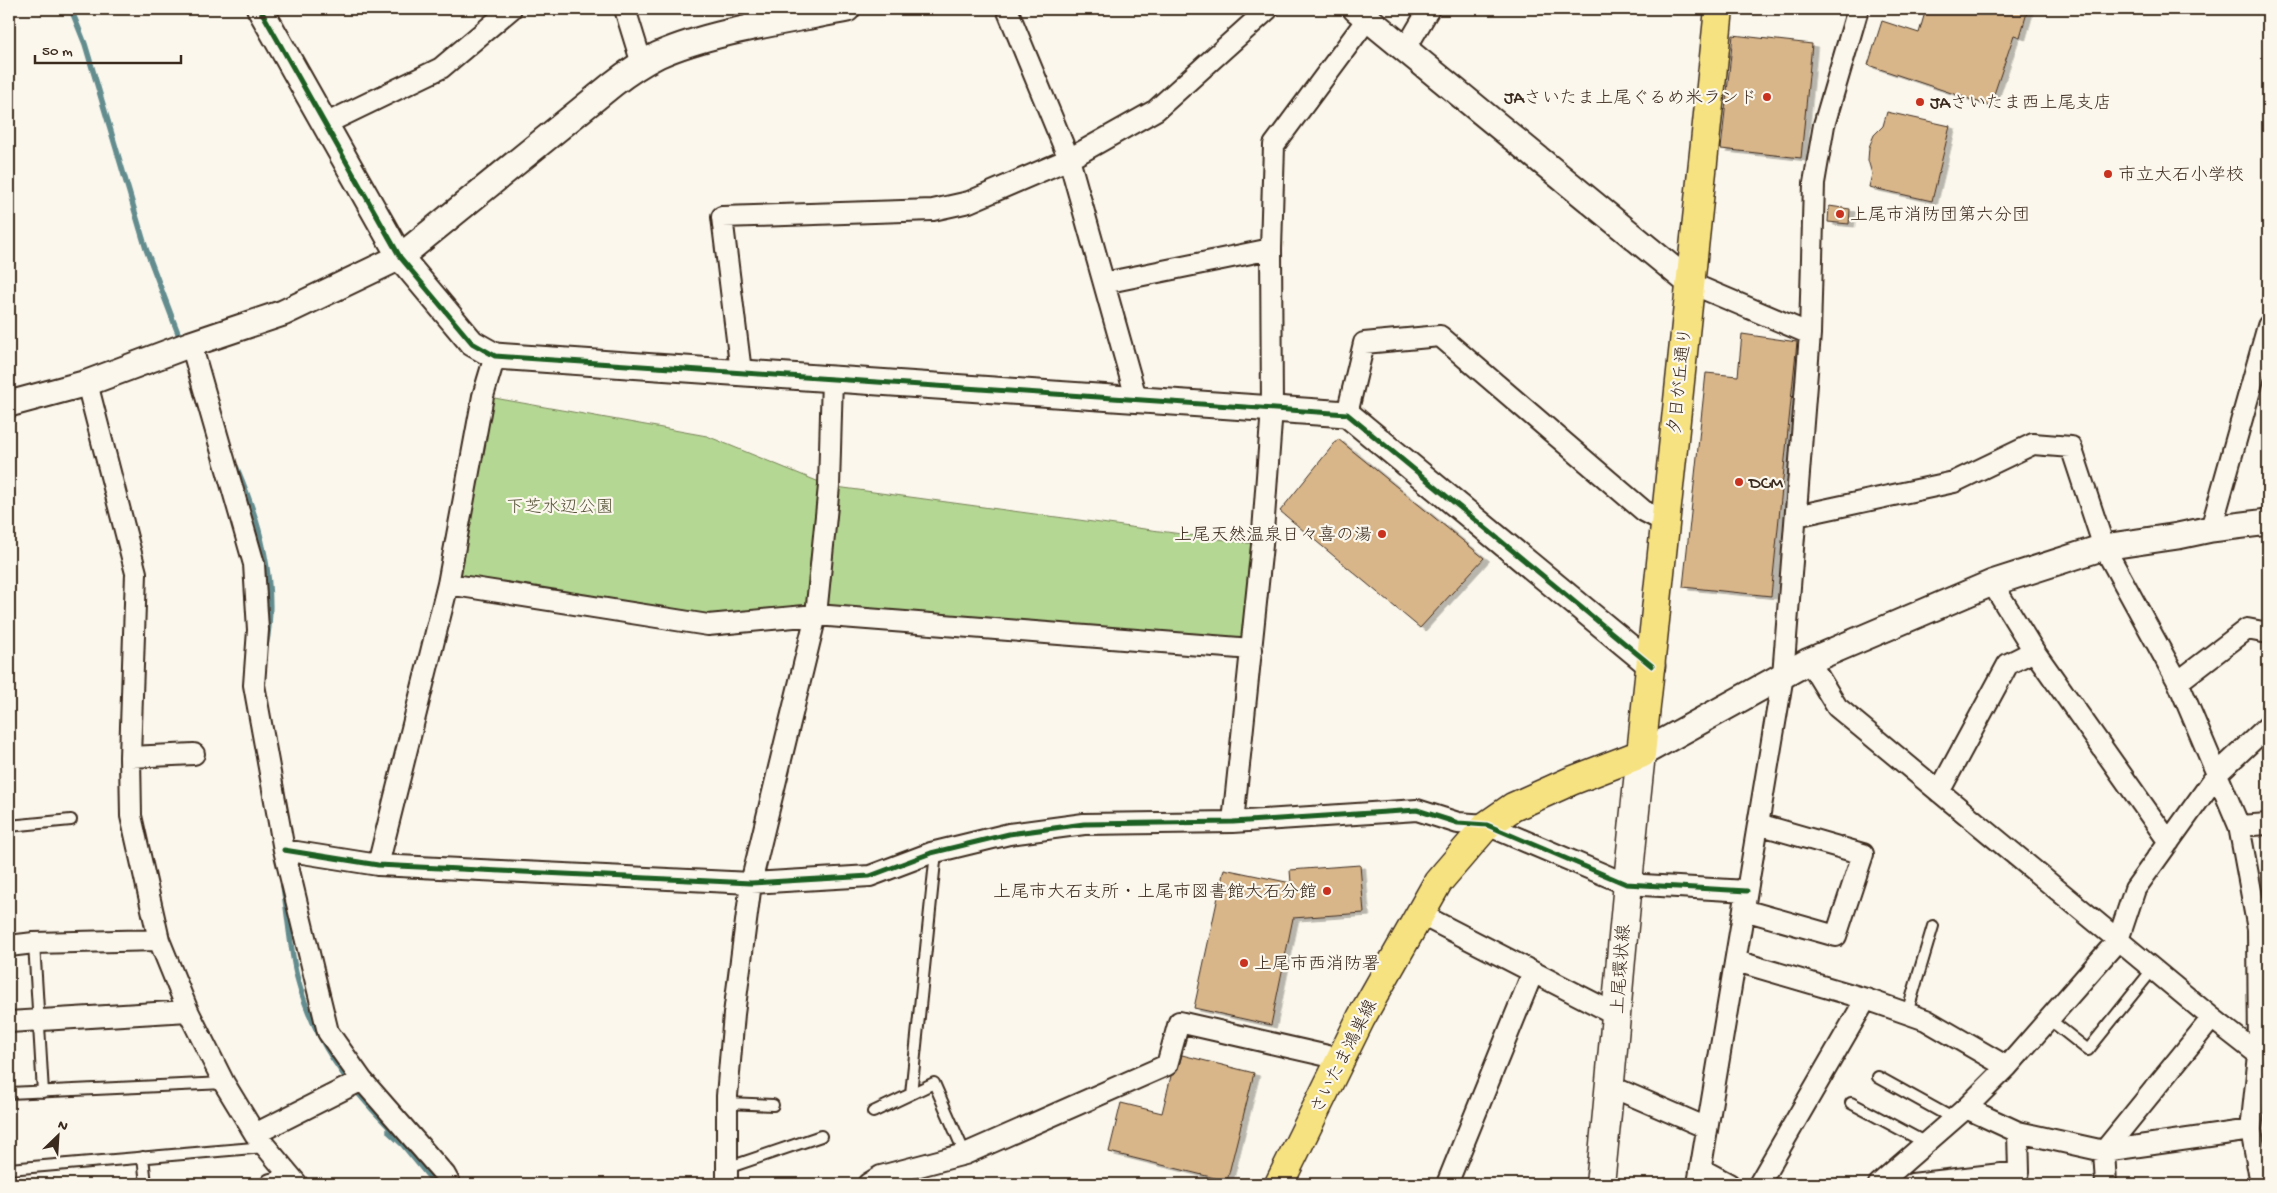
<svg xmlns="http://www.w3.org/2000/svg" width="2277" height="1193" font-family="'Gochi Hand','Klee One',sans-serif">
<defs>
<filter id="shadow"><feDropShadow dx="5.5" dy="3" stdDeviation="0" flood-color="#0004"/></filter>
</defs>
<rect width="100%" height="100%" fill="#fbf7ec"/>
<filter id="ink" filterUnits="userSpaceOnUse"><feTurbulence type="fractalNoise" baseFrequency=".02" numOctaves="2"/><feDisplacementMap in="SourceGraphic" scale="10" xChannelSelector="R" yChannelSelector="G"/><feConvolveMatrix kernelMatrix="1 2 1 2 8 2 1 2 1" color-interpolation-filters="sRGB"/></filter>
<g filter="url(#ink)">
<path fill="#b4d893" stroke="#788158" d="M483,396L707,436L829,486L1262,545L1252,649L816,615L708,625L448,584Z"/>
<g fill="none" stroke-linecap="round" stroke-linejoin="round">
<path stroke="#638c8f" stroke-width="5.5" d="M71,9L85,44L146,249L181,341
M236,466C260,522 278,585 266,646
M283,886C288,915 290,949 297,977C313,1038 345,1083 389,1127V1132L403,1145L435,1184"/>
</g>
<path fill="#d8b68a" stroke="#3b2a1e" filter="url(#shadow)" d="M1926,9H2028L2020,37L2014,35L1990,106L1868,65L1882,21L1919,33Z
M1733,35L1812,44L1801,158L1721,149Z
M1887,112L1950,126L1932,201L1869,187L1872,174L1868,160L1869,147L1874,135L1883,126Z
M1829,206L1850,209L1849,224L1828,222Z
M1742,334L1797,342L1771,596L1683,587L1706,373L1738,376Z
M1338,439L1484,558L1420,628L1280,511Z
M1360,865L1364,913L1293,918L1271,1025L1194,1008L1224,869L1291,883L1290,870Z
M1182,1055L1254,1073L1227,1181L1109,1152L1121,1103L1162,1113L1171,1076L1178,1069Z"/>
<g fill="none" stroke-linecap="round" stroke-linejoin="round">
<defs>
<path id="service" d="M9,826L71,820
M34,943L43,1092
M1907,1013L1933,926
M2049,1019L2088,1050L2153,969
M1878,1077L1954,1119
M9,1093L224,1083
M911,1094L934,1083L965,1154
M727,1103L773,1105
M1851,1103L1926,1143
M873,1112L911,1094L936,852
M143,1157L146,1184
M727,1168L821,1136
M9,1169L265,1147"/>
<path id="minor" d="M625,9L642,64
M753,9L758,28
M1007,9L1069,159L1137,401
M1406,48L1429,9
M325,124L441,68L511,9
M1104,283L1271,249
M1690,283L1810,334
M191,344L254,564L258,630L254,685L284,850L328,1032L362,1080L445,1175L450,1184
M741,372L722,217L933,210L969,202L1069,159L1156,110L1268,9
M87,383L136,573L130,757L131,816L159,940L188,1011L224,1083L255,1134L297,1184
M1347,414L1364,343L1440,336L1644,511L1665,522
M1796,516L1954,482L2033,444L2071,447L2104,547L2178,682L2239,826L2258,929L2259,1055L2251,1130L2261,1184
M2211,529L2268,326
M1992,583L2034,651L2169,842
M448,584L708,625L816,615L1252,649
M1809,661L1837,707L2212,1018L2267,1061
M2178,682L2247,629L2268,633
M130,757L194,754
M1939,792L2008,664L2034,651
M1233,822L1262,545L1272,408L1271,249L1274,145L1368,18
M2239,826L2268,824
M284,850L378,865L751,883L870,876L931,853L1009,834L1084,824L1233,822L1417,810L1458,823L1487,825L1626,884L1747,891
M378,865L448,584L483,396L495,356
M1744,910L1836,936L1863,854L1758,824
M1418,913L1617,1015
M9,946L34,943L159,940
M1736,961L1866,999L1926,1020L2007,1067
M9,1022L188,1011
M1610,1086L1707,1128
M1966,1108L2018,1132L2104,1151L2251,1130
M255,1134L362,1080
M1701,1169L1729,1184
M271,1184L292,1179
M727,1184V1096L734,1014L751,883L816,615L829,486L832,378
M868,1184L881,1176L965,1154L1167,1065L1179,1022L1341,1059
M1447,1184L1533,972
M1698,1184L1783,675L1810,334L1814,183L1824,125L1858,9
M1759,1184L1866,999
M1879,1184L1966,1108L2007,1067L2118,940L2135,889L2218,773L2268,726
M1912,1184L2019,1172L2018,1132
M2106,1184L2104,1151L2212,1018"/>
<path id="tertiary" d="M260,9L400,257L472,343L495,356L1347,414L1652,666
M1356,9L1690,283
M9,404L87,383L191,344L283,313L400,257L613,84C627,73 642,63 658,55C712,31 788,21 847,9
M1641,754L1809,661L1992,583L2104,547L2178,536L2211,529L2268,522"/>
<path id="secondary" d="M1600,1184C1615,1041 1625,897 1641,754"/>
<path id="primary" d="M1279,1184L1361,1018L1438,882L1487,825L1513,807L1571,781L1641,754L1719,9"/>
</defs>
<use href="#service" stroke="#3b2a1e" stroke-width="14"/>
<use href="#minor" stroke="#3b2a1e" stroke-width="24"/>
<use href="#tertiary" stroke="#3b2a1e" stroke-width="29"/>
<use href="#secondary" stroke="#3b2a1e" stroke-width="31"/>
<use href="#primary" stroke="#3b2a1e" stroke-width="31"/>
<use href="#service" stroke="#fbf7ec" stroke-width="10"/>
<use href="#minor" stroke="#fbf7ec" stroke-width="20"/>
<use href="#tertiary" stroke="#fbf7ec" stroke-width="25"/>
<use href="#secondary" stroke="#fbf7ec" stroke-width="28"/>
<use href="#primary" stroke="#f7e281" stroke-width="28"/>
<defs>
<path id="cycleway" d="M260,9L400,257L472,343L495,356L1347,414L1652,666
M284,850L378,865L751,883L870,876L931,853L1009,834L1084,824L1233,822L1417,810L1458,823L1487,825L1626,884L1747,891"/>
</defs>
<use href="#cycleway" stroke="#fbf7ec" stroke-width="8"/>
<use href="#cycleway" stroke="#1b5e20" stroke-width="5"/>
</g>
</g>
<g fill="#c8321e" stroke="#fbf7ec" stroke-width="2">
<circle cx="1767" cy="97" r="5"/>
<circle cx="1920" cy="102" r="5"/>
<circle cx="2108" cy="174" r="5"/>
<circle cx="1840" cy="214" r="5"/>
<circle cx="1739" cy="482" r="5"/>
<circle cx="1382" cy="534" r="5"/>
<circle cx="1327" cy="891" r="5"/>
<circle cx="1244" cy="963" r="5"/>
</g>
<g text-anchor="middle" stroke-width="4.5" stroke-linejoin="round" paint-order="stroke">
<g font-size="18" fill="#3b2a1e" stroke="#fbf7ec" text-anchor="start">
<text x="1757" y="103" text-anchor="end">JAさいたま上尾ぐるめ米ランド</text>
<text x="1930" y="108">JAさいたま西上尾支店</text>
<text x="2118" y="180">市立大石小学校</text>
<text x="1850" y="220">上尾市消防団第六分団</text>
<text x="1749" y="488">DCM</text>
<text x="1372" y="540" text-anchor="end">上尾天然温泉日々喜の湯</text>
<text x="1317" y="897" text-anchor="end">上尾市大石支所・上尾市図書館大石分館</text>
<text x="1254" y="969">上尾市西消防署</text>
</g>
<g font-size="18" fill="#3b2a1e" stroke="#fbf7ec">
<text transform="translate(1679 381) rotate(-84)" y="6">夕日が丘通り</text>
<text transform="translate(1620 969) rotate(-86)" y="6">上尾環状線</text>
<text transform="translate(1343 1056) rotate(-63)" y="6">さいたま鴻巣線</text>
</g>
<g font-size="18" fill="#59563b" stroke="#fbf7ec">
<text x="560" y="512">下芝水辺公園</text>
</g>
</g>
<rect width="2277" height="1193" fill="none" stroke="#fbf7ec" stroke-width="30"/>
<rect x="15" y="15" width="2247" height="1163" fill="none" stroke="#3b2a1e" stroke-width="2" filter="url(#ink)"/>
<g transform="translate(58 1136) rotate(25)" stroke="#fbf7ec" stroke-width="4" paint-order="stroke">
<path d="M0-4L9 19L0 12L-9 19Z" fill="#3b2a1e"/>
<text y="-8" font-size="14" font-weight="bold" text-anchor="middle" fill="#3b2a1e">N</text>
</g>
<path d="M35 55v8h146v-8" fill="none" stroke="#3b2a1e" stroke-width="2.5"/>
<text x="42" y="55" font-size="15" fill="#3b2a1e" stroke="#fbf7ec" stroke-width="4" paint-order="stroke">50 m</text>
</svg>
